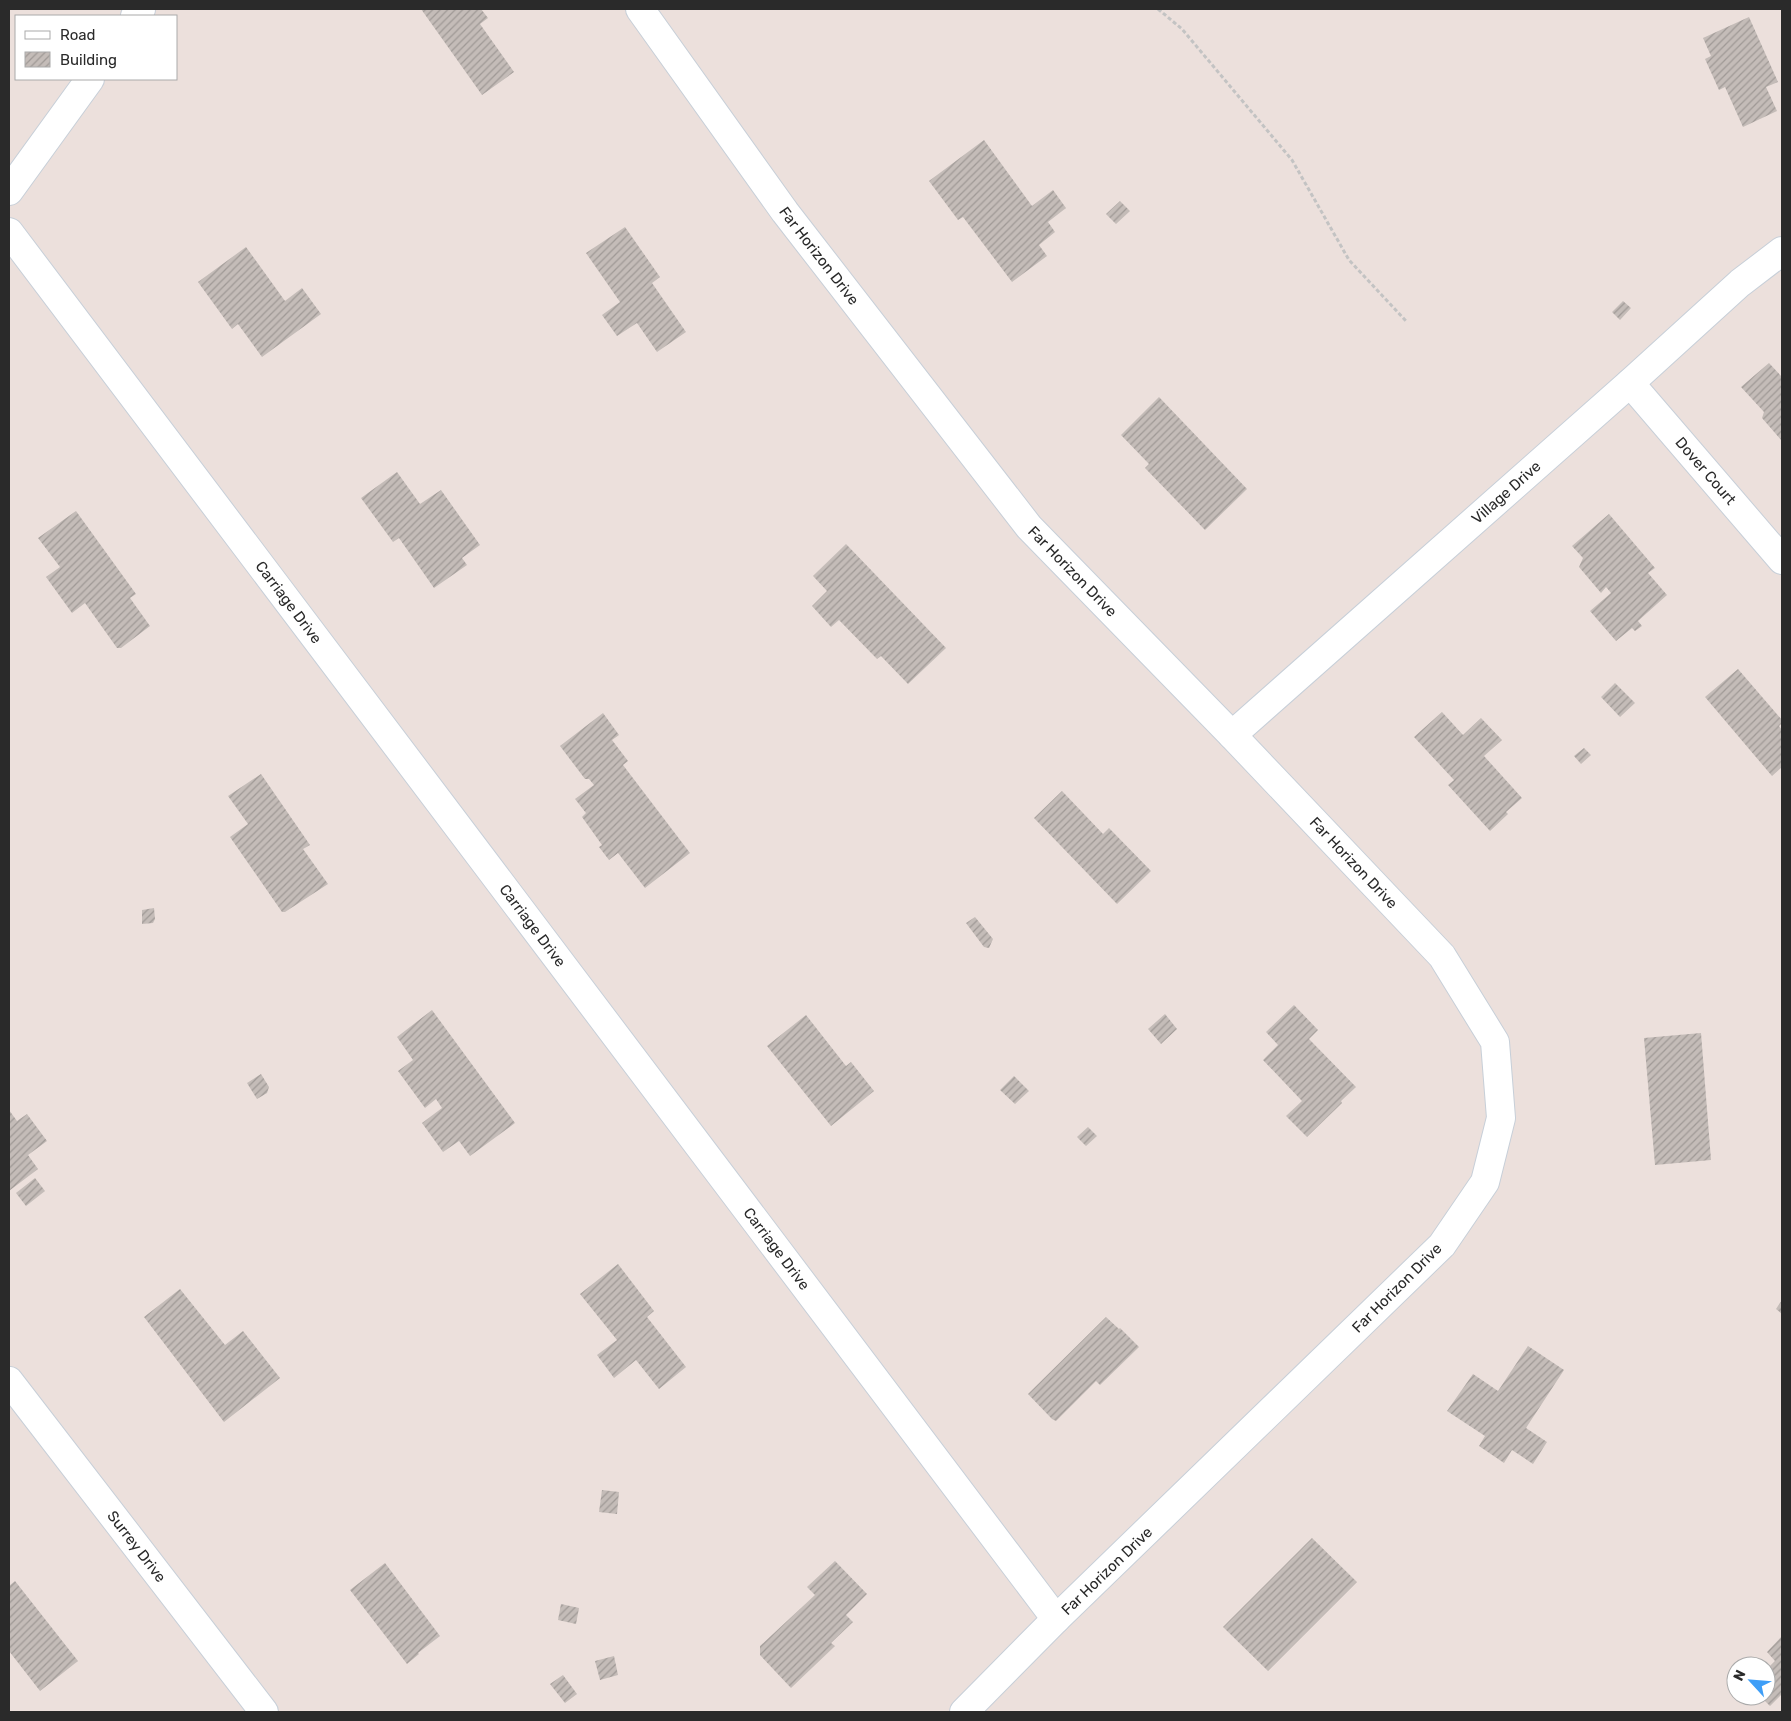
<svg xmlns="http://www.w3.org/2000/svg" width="1791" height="1721" font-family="Rubik,sans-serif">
<defs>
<pattern id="building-hatch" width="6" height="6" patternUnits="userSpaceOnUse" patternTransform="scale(1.25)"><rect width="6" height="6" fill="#c4bcb8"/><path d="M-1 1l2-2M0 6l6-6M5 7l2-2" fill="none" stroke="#9f9996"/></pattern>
</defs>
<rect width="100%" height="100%" fill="#ece0dc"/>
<path fill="url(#building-hatch)" d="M421,9H481L488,18L480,24L514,72L482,95Z
M1749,17L1778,82L1766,87L1777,111L1743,127L1725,87L1719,90L1705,59L1711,56L1703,38Z
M984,140L1032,206L1053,190L1066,208L1048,222L1055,232L1039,245L1047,256L1012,282L963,217L958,220L929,181Z
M1120,201L1130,211L1116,224L1106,214Z
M625,227L660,277L652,283L686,332L657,352L637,323L617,336L602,315L620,302L586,253Z
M246,247L285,301L302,288L321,314L262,357L238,324L232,329L198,282Z
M1623,301L1631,308L1620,320L1612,312Z
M1769,363L1782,377V441L1762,418L1764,412L1741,387Z
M1159,397L1247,489L1205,530L1145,468L1149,464L1121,435Z
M397,472L420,504L441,490L480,545L462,558L467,565L434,588L399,538L393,542L361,498Z
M76,511L136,594L130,598L150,626L121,648H117L85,603L72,613L46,577L60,567L38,538Z
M1609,514L1655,568L1648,573L1667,595L1638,621L1642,626L1635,631L1632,628L1616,641L1590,611L1611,593L1606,587L1601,593L1579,567L1583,558L1572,546Z
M846,544L946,648L908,684L881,656L877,659L839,620L831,627L812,606L827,591L813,576Z
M1738,669L1782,720V723L1779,726L1782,730V767L1772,776L1705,697Z
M1615,683L1635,703L1620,717L1601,697Z
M1442,712L1463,735L1481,718L1502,740L1484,756L1522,798L1506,812L1508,814L1490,831L1448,785L1454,780L1414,737Z
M603,713L619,735L612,740L628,761L623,765L690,853L645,888L618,853L609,860L599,847L602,845L582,817L586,813L575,799L594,785L589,779H585L560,746Z
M1584,748L1591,755L1581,764L1574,756Z
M261,774L310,845L303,849L328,884L285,912H282L230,837L248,824L228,796Z
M1062,791L1103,834L1109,828L1151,871L1117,904L1034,818Z
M154,908L155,919L153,923L142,924V910Z
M975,917L993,939L989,948L984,947L966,923Z
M1294,1005L1318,1030L1309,1039L1356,1087L1341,1101L1342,1103L1307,1137L1286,1116L1302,1101L1263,1060L1278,1045L1266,1032Z
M432,1010L515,1123L470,1156L459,1141L443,1152L422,1123L442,1108L436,1099L425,1108L398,1071L413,1060L397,1037Z
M1165,1014L1177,1029L1161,1044L1148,1029Z
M806,1015L846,1066L851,1062L874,1091L831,1126L767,1046Z
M1701,1033L1711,1160L1655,1165L1644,1038Z
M261,1074L269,1087L267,1093L257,1099L247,1083Z
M1014,1076L1029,1091L1015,1104L1000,1090Z
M9,1110L17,1121L27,1114L47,1141L28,1155L38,1169L9,1191Z
M1088,1127L1097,1136L1086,1146L1077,1137Z
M35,1178L45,1191L26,1206L16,1193Z
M618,1264L654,1311L647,1317L686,1367L659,1389L636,1360L614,1378L597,1355L617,1340L580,1294Z
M180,1289L225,1345L243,1331L280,1378L224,1422L144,1317Z
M1782,1300V1314L1776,1309Z
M1106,1317L1119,1329L1120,1328L1139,1347L1100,1385L1096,1381L1056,1421L1052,1419L1028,1394Z
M1528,1346L1564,1370L1526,1428L1547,1442L1533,1464L1512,1450L1504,1463L1479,1446L1485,1436L1447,1411L1473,1374L1498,1391Z
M602,1490L619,1492L617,1514L599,1512Z
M1312,1538L1357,1582L1268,1671L1223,1627Z
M835,1561L867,1594L846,1615L853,1622L831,1643L835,1646L791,1688L760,1655V1646L815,1595L807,1587Z
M385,1563L440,1636L418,1653L419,1654L407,1664L350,1590Z
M15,1581L78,1661L40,1691L9,1651V1586Z
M561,1604L579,1608L576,1624L558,1620Z
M1782,1636V1694L1770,1706L1760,1696H1766V1670L1775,1661L1767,1652Z
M614,1656L618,1675L600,1680L595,1661Z
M563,1675L577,1694L565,1703L550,1684Z"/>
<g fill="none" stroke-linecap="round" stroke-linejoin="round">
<defs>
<g id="street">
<path id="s1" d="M640,9L785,212L1029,527L1232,735L1442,956L1495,1042L1501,1118L1485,1182L1442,1245L1056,1619L964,1712"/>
<path d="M135,16L141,9"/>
<path d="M9,191L90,79"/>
<path id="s2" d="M9,232L1056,1619"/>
<path id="s3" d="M1630,383L1782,560"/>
<path id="s4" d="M1232,735L1630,383L1740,283L1782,251"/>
<path id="s5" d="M9,1381L264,1712"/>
</g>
</defs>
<use href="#street" stroke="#c7cfd8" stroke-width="30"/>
<path stroke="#c3c3c3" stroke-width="3" stroke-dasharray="4 2.5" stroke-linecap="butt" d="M1158,9L1182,29L1292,160L1349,260L1406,321"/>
<use href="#street" stroke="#fff" stroke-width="28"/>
</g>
<g text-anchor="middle" stroke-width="4.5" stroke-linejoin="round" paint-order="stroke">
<g font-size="15" fill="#2a2a2a" stroke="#fff">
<text dy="5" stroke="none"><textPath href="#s1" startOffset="305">Far Horizon Drive</textPath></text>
<text dy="5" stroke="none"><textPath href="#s3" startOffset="116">Dover Court</textPath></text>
<text dy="5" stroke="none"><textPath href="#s4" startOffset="366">Village Drive</textPath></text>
<text dy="5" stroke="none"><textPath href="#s1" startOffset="710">Far Horizon Drive</textPath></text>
<text dy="5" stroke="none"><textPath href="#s2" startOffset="464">Carriage Drive</textPath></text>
<text dy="5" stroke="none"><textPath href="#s1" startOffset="1115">Far Horizon Drive</textPath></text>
<text dy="5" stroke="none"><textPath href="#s2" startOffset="869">Carriage Drive</textPath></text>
<text dy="5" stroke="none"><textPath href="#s2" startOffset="1274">Carriage Drive</textPath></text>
<text transform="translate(1397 1288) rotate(-45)" y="5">Far Horizon Drive</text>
<text dy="5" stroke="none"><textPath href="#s5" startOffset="209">Surrey Drive</textPath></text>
<text transform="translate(1107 1571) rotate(-44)" y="5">Far Horizon Drive</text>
</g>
</g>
<rect width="1791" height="1721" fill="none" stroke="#2a2a2a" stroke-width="20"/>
<rect x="15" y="15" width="162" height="65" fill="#ffffff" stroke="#aaaaaa"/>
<rect x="25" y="31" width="25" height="8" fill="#ffffff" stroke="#aaaaaa"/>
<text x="60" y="40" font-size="15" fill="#2a2a2a">Road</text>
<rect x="25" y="52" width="25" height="15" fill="url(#building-hatch)" stroke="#aaaaaa"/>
<text x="60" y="65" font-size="15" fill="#2a2a2a">Building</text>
<g transform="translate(1751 1681) rotate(296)"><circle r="24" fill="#ffffff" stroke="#aaaaaa"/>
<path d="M0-4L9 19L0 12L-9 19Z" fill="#3e9ef7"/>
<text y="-8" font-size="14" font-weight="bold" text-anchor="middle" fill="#2a2a2a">N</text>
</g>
</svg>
